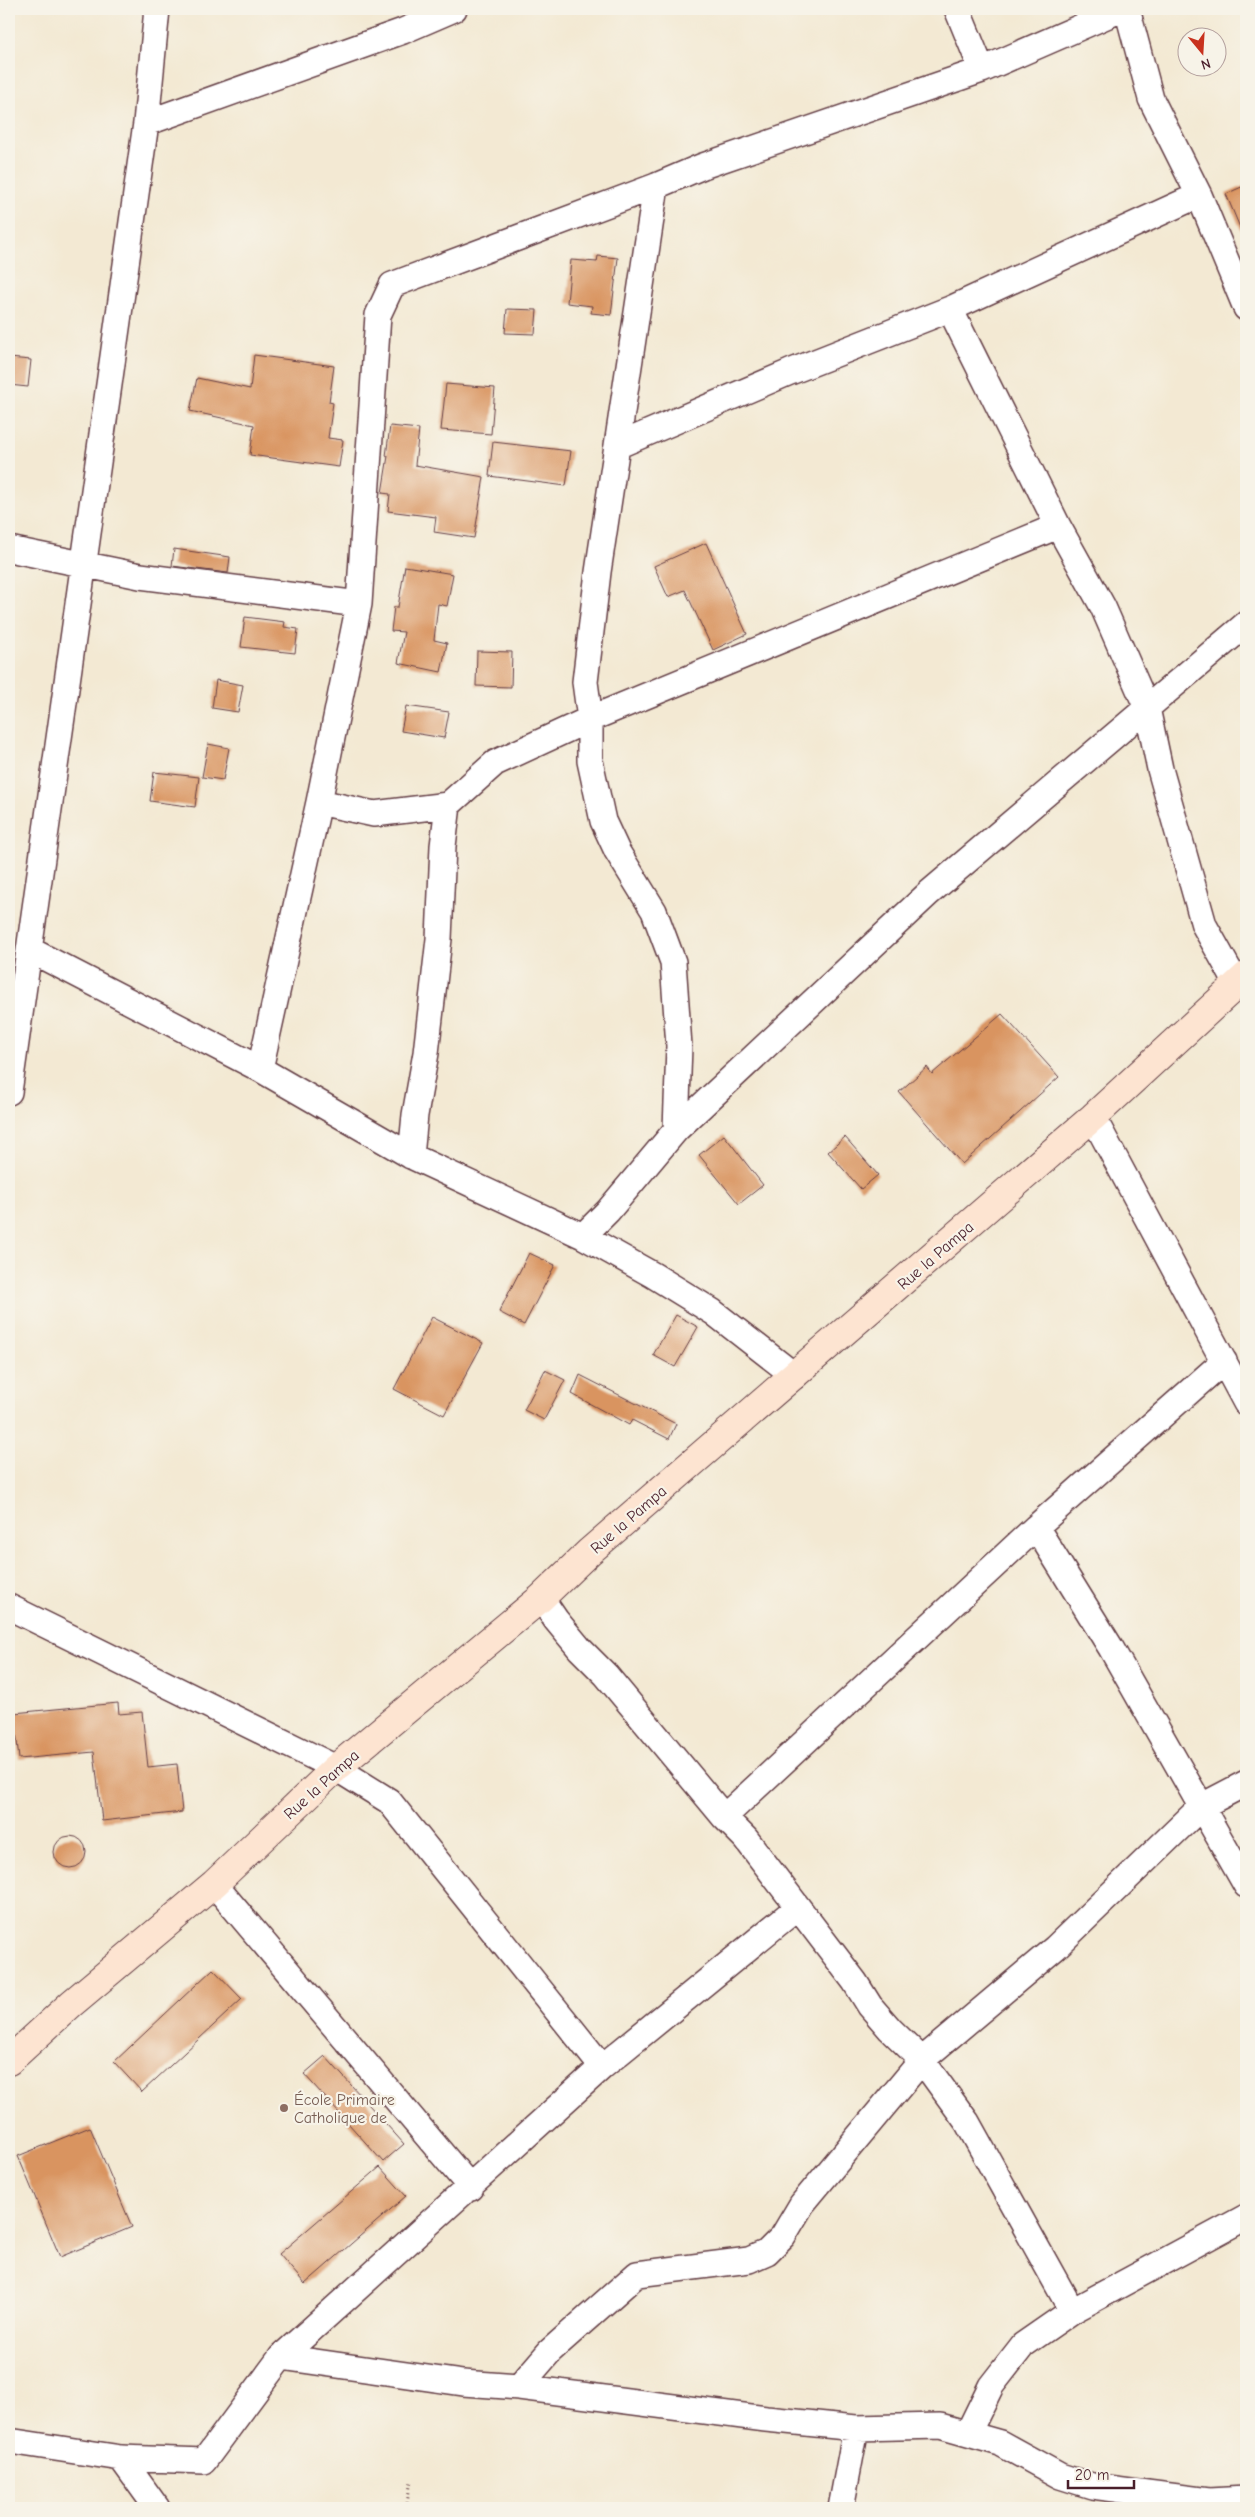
<svg xmlns="http://www.w3.org/2000/svg" width="1255" height="2517" font-family="'Comic Neue',sans-serif">
<rect width="100%" height="100%" fill="#f7f3e8"/>
<filter id="ink" filterUnits="userSpaceOnUse"><feTurbulence type="fractalNoise" baseFrequency=".02" numOctaves="2"/><feDisplacementMap in="SourceGraphic" scale="10" xChannelSelector="R" yChannelSelector="G"/><feConvolveMatrix kernelMatrix="1 2 1 2 8 2 1 2 1" color-interpolation-filters="sRGB"/></filter>
<filter id="wash" filterUnits="userSpaceOnUse"><feTurbulence type="fractalNoise" baseFrequency=".0096" numOctaves="4" result="noise"/><feDisplacementMap in="SourceGraphic" scale="20" xChannelSelector="R" yChannelSelector="G"/><feGaussianBlur stdDeviation="1.12" result="paint"/><feColorMatrix in="noise" values="0 0 0 0 0 0 0 0 0 0 0 0 0 0 0 0 0 1.4 0 .05"/><feComposite in="paint" operator="in"/></filter>
<g filter="url(#wash)">
<rect width="100%" height="100%" fill="#f3e9d3"/>
<g id="blocks">
<path fill="#d99460" d="M1246,185V242L1226,194Z
M598,256L618,258L611,315L591,313L592,306L567,303L571,260L597,262Z
M507,309L537,310L535,334L505,333Z
M254,355L334,366L329,402L333,403L328,438L343,440L339,467L250,455L254,425L190,411L197,378L250,389Z
M9,358L31,360L28,387L9,385Z
M446,384L495,388L491,434L441,430Z
M390,426L419,429L415,465L484,477L474,538L434,532L436,517L388,511L390,494L382,493L388,456H386Z
M493,442L571,451L566,486L489,476Z
M706,543L747,634L713,650L685,590L668,597L654,566Z
M174,549L230,557L228,573L172,566Z
M405,566L453,574L447,606L438,604L434,640L447,643L441,672L398,663L404,632L391,631L394,607H398Z
M245,617L285,622L284,627L298,629L295,653L241,647Z
M477,651L512,652L511,687L476,686Z
M216,680L243,685L238,712L212,708Z
M406,706L449,712L444,738L401,731Z
M208,744L229,748L223,780L202,777Z
M154,772L199,777L195,807L150,801Z
M1002,1014L1059,1077L962,1164L899,1092L927,1067L932,1074Z
M724,1135L763,1185L739,1204L699,1155Z
M845,1137L878,1175L861,1189L828,1152Z
M529,1253L555,1265L524,1325L499,1312Z
M676,1315L698,1327L675,1367L653,1355Z
M432,1317L483,1343L444,1415L394,1389Z
M545,1370L565,1380L544,1420L524,1410Z
M580,1375L676,1424L669,1439L632,1420L629,1425L572,1394Z
M118,1703L119,1714L142,1712L148,1767L177,1764L182,1812L102,1821L94,1752L19,1759L14,1713Z
M54 1852a16 16 0 1 1 32 0a16 16 0 1 1-32 0Z
M213,1969L242,1999L142,2092L114,2062Z
M325,2056L404,2144L383,2162L304,2074Z
M90,2127L132,2227L60,2257L18,2156Z
M380,2167L406,2196L305,2284L279,2254Z"/>
</g>
</g>
<g filter="url(#ink)">
<use href="#blocks" fill-opacity="0" stroke="#633d44" stroke-width="1"/>
<g fill="none" stroke-linecap="round" stroke-linejoin="round">
<defs>
<path id="street" d="M957,9L982,70
M1127,9L1151,99L1199,195L1246,308
M146,123L403,31L454,9
M656,186L598,572L585,682L590,719V761L603,821L617,851L654,911L673,962L679,1046L676,1130
M950,309L1058,526L1103,607L1147,708L1160,769L1204,925L1237,984
M617,446L790,372L950,309L1199,195
M9,549L140,576L359,604L378,315L392,285L656,186L703,166L982,70L1122,9
M359,604L319,802L374,814L448,805L495,763L590,719L1058,526
M30,950L260,1069L411,1156L583,1236L653,1275L713,1312L795,1376
M260,1069L319,802
M9,1092L146,123L157,9
M1093,1117L1246,1403
M411,1156L415,1115L426,1053L439,939L443,846L448,805
M583,1236L608,1211L676,1130L929,893L1246,624
M1036,1527L1111,1648L1246,1885
M541,1598L556,1620L580,1649L606,1675L724,1817L746,1839L855,1982L870,2006L890,2029L922,2060L967,2122L1072,2311
M9,1607L336,1768L389,1801L602,2067
M724,1817L1036,1527L1224,1361
M214,1884L471,2188
M281,2357L463,2383L519,2387L766,2419L856,2428L940,2426L1000,2443L1060,2476L1092,2486L1209,2501L1246,2499
M519,2387L550,2351L637,2274L749,2260L767,2252L783,2236L802,2204L922,2060L1055,1948L1202,1806L1246,1783
M968,2433L991,2386L1023,2345L1072,2311L1246,2217
M9,2441L121,2458L204,2461L281,2357L602,2067L798,1907
M121,2458L157,2508
M841,2508L856,2428"/>
<path id="secondary" d="M9,2061L71,2004L214,1884L336,1768L541,1598L589,1552L1093,1117L1246,976"/>
</defs>
<use href="#street" stroke="#633d44" stroke-width="28"/>
<use href="#secondary" stroke="#633d44" stroke-width="30"/>
<path stroke="#633d44" stroke-width="3" stroke-dasharray="1 4" stroke-linecap="butt" d="M406,2508L411,2481"/>
<use href="#street" stroke="#fff" stroke-width="25"/>
<use href="#secondary" stroke="#fde4d1" stroke-width="28"/>
</g>
</g>
<circle fill="#8d6e63" stroke="#f7f3e8" stroke-width="2" cx="284" cy="2108" r="5"/>
<g text-anchor="middle" stroke-width="4.5" stroke-linejoin="round" paint-order="stroke">
<g font-size="16" fill="#4a1f2b" stroke="#f7f3e8">
<text transform="translate(935 1255) rotate(-41)" y="6">Rue la Pampa</text>
<text transform="translate(628 1519) rotate(-41)" y="6">Rue la Pampa</text>
<text transform="translate(321 1784) rotate(-42)" y="6">Rue la Pampa</text>
</g>
<g font-size="16" fill="#785e54" stroke="#f7f3e8" text-anchor="start">
<text x="294" y="2105">École Primaire<tspan x="294" dy="18">Catholique de</tspan></text>
</g>
</g>
<rect width="1255" height="2517" fill="none" stroke="#f7f3e8" stroke-width="30"/>
<g transform="translate(1202 52) rotate(162)"><circle r="24" fill="#f7f3e8" stroke="#b29e9c"/>
<path d="M0-4L9 19L0 12L-9 19Z" fill="#c8321e"/>
<text y="-8" font-size="14" font-weight="bold" text-anchor="middle" fill="#4a1f2b">N</text>
</g>
<path d="M1068 2480v8h66v-8" fill="none" stroke="#4a1f2b" stroke-width="2.5"/>
<text x="1075" y="2480" font-size="15" fill="#4a1f2b" stroke="#f7f3e8" stroke-width="4" paint-order="stroke">20 m</text>
</svg>
